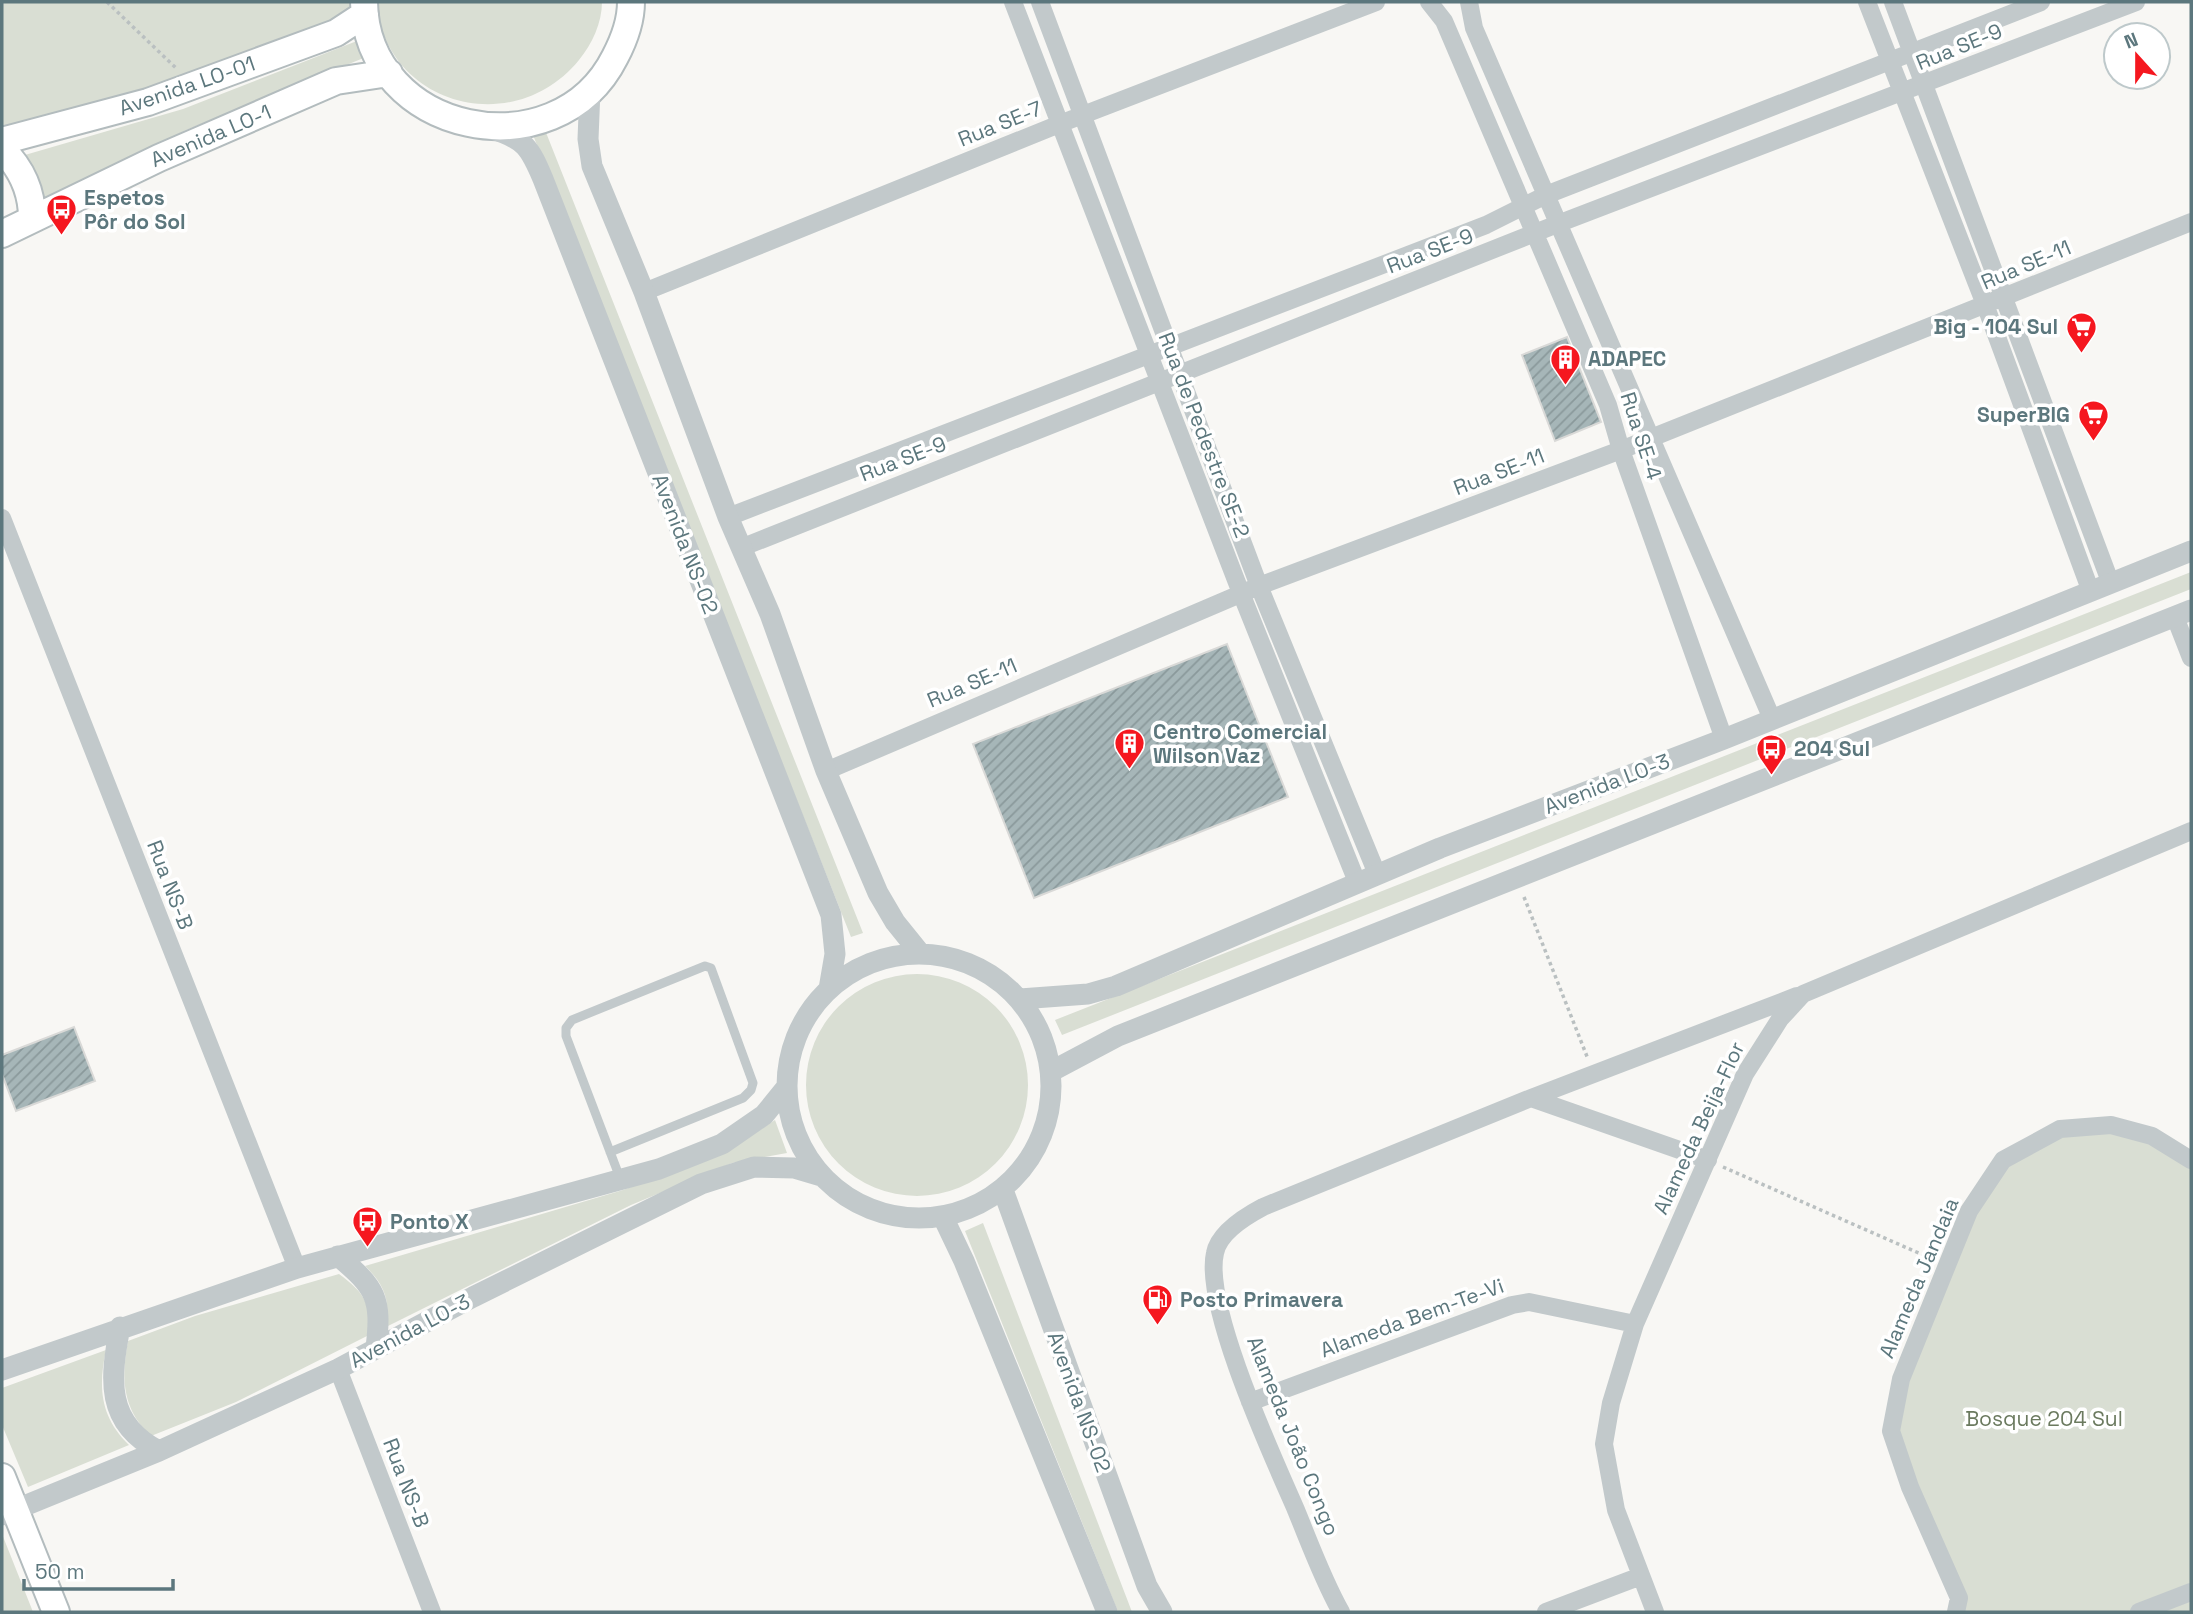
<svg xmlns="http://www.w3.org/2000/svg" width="2193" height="1614" font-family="'Space Grotesk',sans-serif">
<defs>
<pattern id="building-hatch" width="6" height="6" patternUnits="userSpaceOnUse" patternTransform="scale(1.75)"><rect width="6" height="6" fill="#a6b6b8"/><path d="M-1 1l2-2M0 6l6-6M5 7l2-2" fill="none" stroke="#8a999b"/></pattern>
</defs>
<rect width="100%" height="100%" fill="#f8f7f4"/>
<path fill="#d9ded3" d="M2,2H354L346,15L335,21L139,92L2,131Z
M376,2H602C602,23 592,44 579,60C514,140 386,106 376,2Z
M362,39L371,55L186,130L39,207L37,174L18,157L183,109Z
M545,130L863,933L851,937L533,135Z
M2191,572V589L1062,1035L1055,1020Z
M806 1085a111 111 0 1 1 222 0a111 111 0 1 1-222 0Z
M775,1120L787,1153L732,1163L631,1205L386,1327C390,1300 385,1285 365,1266L623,1190L726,1152Z
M2111,1125L2191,1160V1612H1956L1891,1431L1969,1211L2003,1160L2060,1129Z
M983,1223L1132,1612H1118L965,1231Z
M339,1274C366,1294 370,1303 369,1335L236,1402L151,1436C122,1409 121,1378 128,1341L195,1316Z
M106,1350C98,1387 100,1417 129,1445L28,1487L2,1425V1388Z
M2,1534L33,1612H2Z"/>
<path fill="url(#building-hatch)" stroke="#d9d9d7" stroke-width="2" d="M1567,337L1601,422L1555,441L1522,355Z
M1227,644L1288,797L1034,898L973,744Z
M74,1027L95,1081L16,1111L2,1074V1055Z"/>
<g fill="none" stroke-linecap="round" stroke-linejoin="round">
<defs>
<path id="primary" d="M364,2C366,134 556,174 615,57C624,40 631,21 631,2
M2,141L148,102L336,33L365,14
M2,149C21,168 32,190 32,218
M2,234L159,158L336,81L389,73
M2,1477L56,1612"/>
</defs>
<use href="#primary" stroke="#b3bcbe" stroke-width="30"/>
<path stroke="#bac0c1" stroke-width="3.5" stroke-dasharray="3.5 3.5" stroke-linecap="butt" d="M107,2L177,69
M1524,897L1588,1059
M1723,1167L1930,1258"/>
<path stroke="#c2c9cb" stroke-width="9" d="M610,1152L743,1098L751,1090L753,1083L711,968L705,966L572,1020L566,1028V1036L620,1178"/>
<path stroke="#c2c9cb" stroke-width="18" d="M1013,2L1241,593L1357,882
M1040,2L1259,586L1377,874
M1429,2L1444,21L1608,405L1621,450L1724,739
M1469,2L1474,28L1772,719
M1867,2L1986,307L2091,592
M1893,2L2111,584
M644,292L1062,123L1376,2
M728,517L1486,225L1546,195L2041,2
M2,518L297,1268
M743,547L1560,223L2136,2
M2175,617L2191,658
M826,771L1259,586L1621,450L2191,222
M1531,1098L1708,1160
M338,1369L432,1612
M1250,1402L1512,1305L1529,1302L1635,1324
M1341,1612C1323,1580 1310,1544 1296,1510C1273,1457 1203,1306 1215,1253C1219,1232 1246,1216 1263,1207L1531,1098L1797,996
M1546,1612L1641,1576
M1655,1612L1616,1510L1604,1444L1611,1403L1635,1324L1745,1074L1780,1019L1803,994L2191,831
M1956,1612L1959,1598L1910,1487L1891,1431L1901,1379L1969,1211L2003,1160L2060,1129L2111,1125L2152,1136L2191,1160
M2139,1612L2191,1592"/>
<path stroke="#c2c9cb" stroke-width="21" d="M590,90L588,139L592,166L644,292L728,517L770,614L826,771L878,893L895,922L920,953
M492,129C525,139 530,148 543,179L831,915L835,954L829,989
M787 1086a132 132 0 1 1 264 0a132 132 0 1 1-264 0Z
M1020,999L1088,994L1116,986L1440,848L1724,739L2191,551
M1052,1071L1118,1036L2191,610
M1003,1190L1147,1586L1162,1612
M943,1217L964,1261L1107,1612
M338,1256C376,1288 382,1298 376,1348
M120,1327C110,1379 105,1423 159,1451
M2,1370L297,1268L659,1169L722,1144L764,1115L786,1088
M2,1515L159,1451L338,1369L473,1297L701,1184L754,1167L794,1168L821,1176"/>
<use href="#primary" stroke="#fff" stroke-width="26"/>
</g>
<defs>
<symbol id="bus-pin" viewBox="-11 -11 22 30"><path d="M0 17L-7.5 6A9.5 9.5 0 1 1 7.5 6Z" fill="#f5171f" stroke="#fff"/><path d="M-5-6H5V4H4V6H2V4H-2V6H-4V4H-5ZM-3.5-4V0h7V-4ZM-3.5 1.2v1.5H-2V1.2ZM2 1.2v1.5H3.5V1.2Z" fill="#fff"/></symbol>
<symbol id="supermarket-pin" viewBox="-11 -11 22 30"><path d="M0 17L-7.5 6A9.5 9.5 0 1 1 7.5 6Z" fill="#f5171f" stroke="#fff"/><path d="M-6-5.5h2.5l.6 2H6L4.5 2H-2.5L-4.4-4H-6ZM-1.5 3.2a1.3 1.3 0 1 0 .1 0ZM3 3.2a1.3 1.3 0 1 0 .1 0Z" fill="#fff"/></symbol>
<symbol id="building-pin" viewBox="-11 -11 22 30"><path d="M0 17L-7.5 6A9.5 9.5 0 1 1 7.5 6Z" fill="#f5171f" stroke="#fff"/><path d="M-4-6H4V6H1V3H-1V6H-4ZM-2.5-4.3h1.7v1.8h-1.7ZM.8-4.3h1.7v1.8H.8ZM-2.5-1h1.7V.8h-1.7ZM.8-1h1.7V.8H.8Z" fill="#fff"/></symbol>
<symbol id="fuel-pin" viewBox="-11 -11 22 30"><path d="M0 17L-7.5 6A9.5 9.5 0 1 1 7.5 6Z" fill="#f5171f" stroke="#fff"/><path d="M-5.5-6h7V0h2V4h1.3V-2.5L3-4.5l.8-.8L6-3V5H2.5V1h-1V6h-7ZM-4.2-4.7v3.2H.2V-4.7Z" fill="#fff"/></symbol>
</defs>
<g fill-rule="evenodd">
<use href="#bus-pin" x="44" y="192" width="35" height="47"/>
<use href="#supermarket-pin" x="2064" y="310" width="35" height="47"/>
<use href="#building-pin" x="1548" y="342" width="35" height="47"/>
<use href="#supermarket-pin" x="2076" y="398" width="35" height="47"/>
<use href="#building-pin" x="1112" y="726" width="35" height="47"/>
<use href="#bus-pin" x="1754" y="732" width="35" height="47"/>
<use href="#bus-pin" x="350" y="1204" width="35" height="47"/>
<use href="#fuel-pin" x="1140" y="1282" width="35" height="47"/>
</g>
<g text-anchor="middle" stroke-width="7" stroke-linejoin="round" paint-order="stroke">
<g font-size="21" fill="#5c777d" stroke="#fff">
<text transform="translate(1959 47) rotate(-22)" y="7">Rua SE-9</text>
<text transform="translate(187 86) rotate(-19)" y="7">Avenida LO-01</text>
<text transform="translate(1000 124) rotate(-22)" y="7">Rua SE-7</text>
<text transform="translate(211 136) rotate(-23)" y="7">Avenida LO-1</text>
<text transform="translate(1430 251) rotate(-21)" y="7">Rua SE-9</text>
<text transform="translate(2026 265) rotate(-23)" y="7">Rua SE-11</text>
<text transform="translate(1204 435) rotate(69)" y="7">Rua de Pedestre SE-2</text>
<text transform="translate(1641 436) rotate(72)" y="7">Rua SE-4</text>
<text transform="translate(903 459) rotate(-21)" y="7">Rua SE-9</text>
<text transform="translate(1499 472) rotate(-21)" y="7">Rua SE-11</text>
<text transform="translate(685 544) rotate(69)" y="7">Avenida NS-02</text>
<text transform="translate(972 683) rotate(-23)" y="7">Rua SE-11</text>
<text transform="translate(1607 784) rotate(-21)" y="7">Avenida LO-3</text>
<text transform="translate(170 885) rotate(69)" y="7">Rua NS-B</text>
<text transform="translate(1699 1128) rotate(-65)" y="7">Alameda Beija-Flor</text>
<text transform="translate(1919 1278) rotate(-67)" y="7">Alameda Jandaia</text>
<text transform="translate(1412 1318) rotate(-20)" y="7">Alameda Bem-Te-Vi</text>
<text transform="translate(410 1331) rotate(-28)" y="7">Avenida LO-3</text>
<text transform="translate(1079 1402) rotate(70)" y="7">Avenida NS-02</text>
<text transform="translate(1293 1436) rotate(68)" y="7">Alameda João Congo</text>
<text transform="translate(406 1483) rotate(69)" y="7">Rua NS-B</text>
</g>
<g font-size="21" font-weight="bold" fill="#5c777d" stroke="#fff" text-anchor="start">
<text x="84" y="205">Espetos<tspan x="84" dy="24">Pôr do Sol</tspan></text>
<text x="2058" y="334" text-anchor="end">Big - 104 Sul</text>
<text x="1588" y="366">ADAPEC</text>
<text x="2070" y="422" text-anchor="end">SuperBIG</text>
<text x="1153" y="739">Centro Comercial<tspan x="1153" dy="24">Wilson Vaz</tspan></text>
<text x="1794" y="756">204 Sul</text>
<text x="390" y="1229">Ponto X</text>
<text x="1180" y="1307">Posto Primavera</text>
</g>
<g font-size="21" fill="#6b7a5f" stroke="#fff">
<text x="2044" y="1426">Bosque 204 Sul</text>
</g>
</g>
<rect width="2193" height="1614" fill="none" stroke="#5c777d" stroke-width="7"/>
<g transform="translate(2137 56) rotate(339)"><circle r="33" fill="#ffffff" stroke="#bec9cb" stroke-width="2"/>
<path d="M0-5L12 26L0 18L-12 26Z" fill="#f5171f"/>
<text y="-10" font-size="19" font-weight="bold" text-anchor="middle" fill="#5c777d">N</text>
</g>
<path d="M24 1579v10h149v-10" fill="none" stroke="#5c777d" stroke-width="3.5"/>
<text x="35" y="1579" font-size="21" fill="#5c777d" stroke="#ffffff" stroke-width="5" paint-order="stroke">50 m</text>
</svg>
